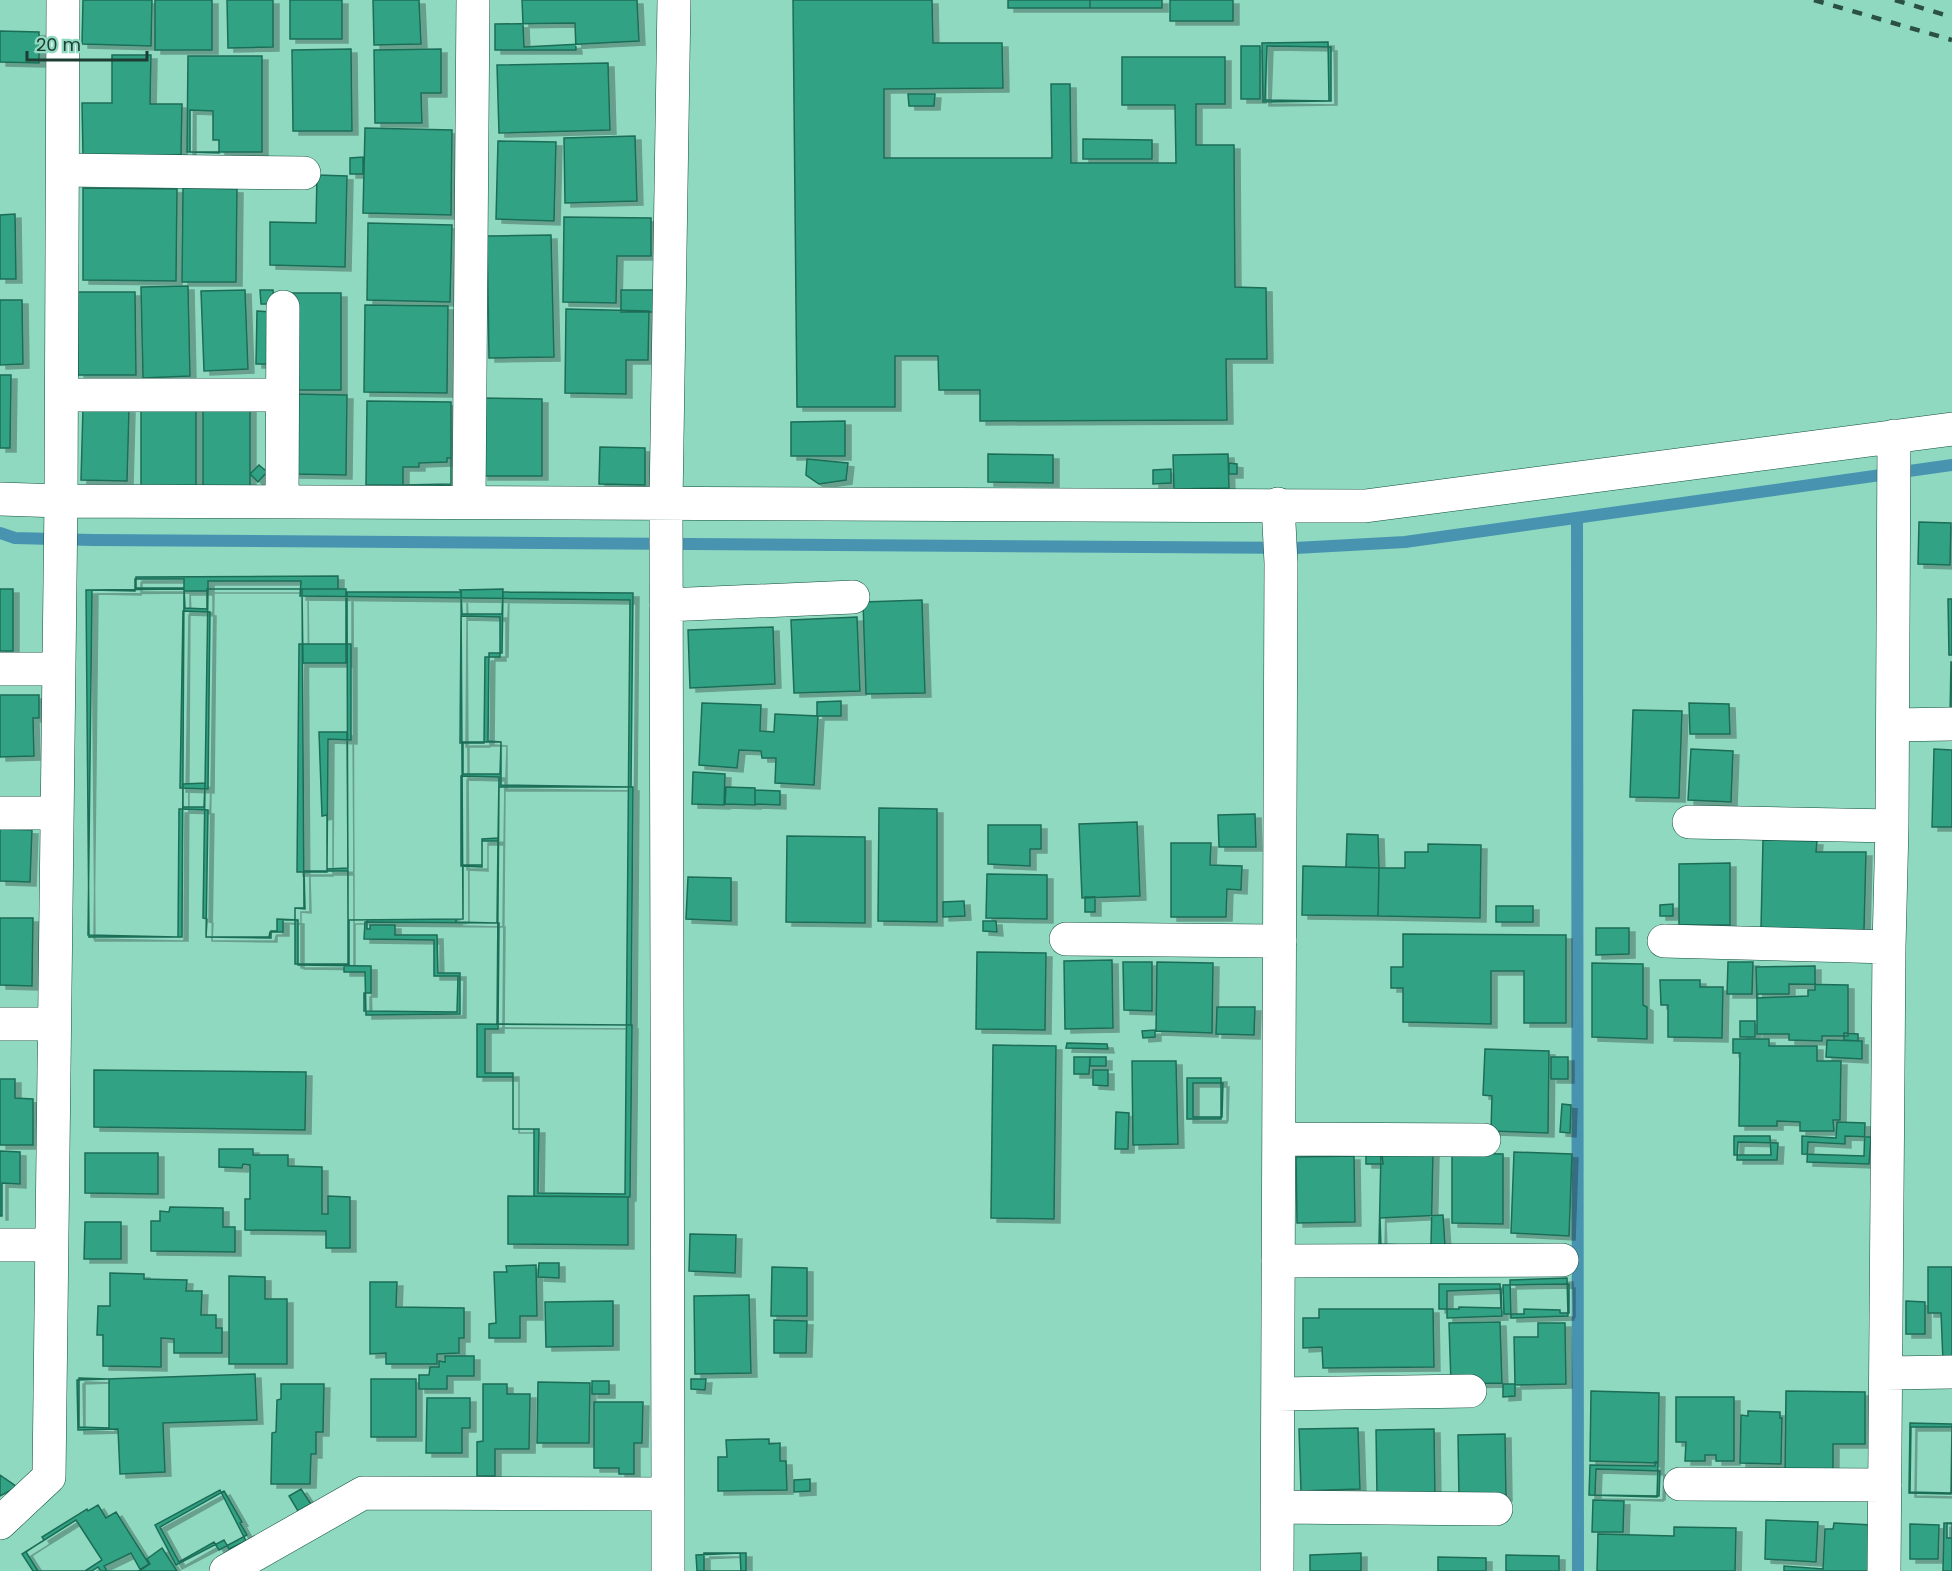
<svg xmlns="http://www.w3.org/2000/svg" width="1952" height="1571" font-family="Poppins,sans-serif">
<defs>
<filter id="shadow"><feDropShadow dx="6" dy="4" stdDeviation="0" flood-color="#0004"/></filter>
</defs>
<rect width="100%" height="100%" fill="#8ed9c0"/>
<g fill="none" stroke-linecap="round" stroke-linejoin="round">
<path stroke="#4894b0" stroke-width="12" d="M1577,518L1578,1571
M0,533L15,538L92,540L1295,548L1405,542L1952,465"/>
</g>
<path fill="#31a284" stroke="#1d6d57" stroke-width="1.5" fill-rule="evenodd" filter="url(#shadow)" d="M83,0H152L151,46L82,44Z
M155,0H212V50H155Z
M227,0H273V47L228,48Z
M290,0H342V39H290Z
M373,0H419L421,44L374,45Z
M522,0H637L639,41L524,47Z
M793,0H932L933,43H1002L1003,88L884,89V158H1052L1051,84H1070L1071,163H1176L1175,105H1122V57H1225V104H1196V145H1234L1235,287L1266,288L1267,359H1226L1227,420L980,421V390H939L938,356H895V407H797Z
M1008,0H1090V8H1008Z
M1090,0H1162V8H1090Z
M1170,0H1233V21H1170Z
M575,23L576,50H495V24Z
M0,31L39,32V63L0,62Z
M1328,42L1329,101L1263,102L1262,43Z
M1241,46H1260V99H1241Z
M1267,46L1331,47V101L1265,100Z
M351,49L352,131H293L292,50Z
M441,49V93H421L422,123H375L374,50Z
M112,55H151L150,104H182L181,155H83L82,103H112Z
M188,56H262V152H187Z
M608,63L610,130L499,133L497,65Z
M908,94H935L934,106H909Z
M190,110L213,111V140H219V153L190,152Z
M365,128L452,130L451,215L363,213Z
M635,136L637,201L565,203L564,138Z
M1083,139L1152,140V159H1083Z
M498,141L556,142L554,221L496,219Z
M363,157V174H350V158Z
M317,175L347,176L345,267L270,265V222L316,223Z
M83,188L177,189L176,281L83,280Z
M183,188L237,189L236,282H182Z
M15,214L16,279H0V215Z
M564,217L651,218V256H617L616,303L563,302Z
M368,223L452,225L450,302L367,300Z
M551,235L554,357L489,358L487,236Z
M188,286L190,376L143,378L141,287Z
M245,290L248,369L204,371L201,291Z
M260,290H273L274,304H261Z
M621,290H655V312H621Z
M78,292H135L136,375H78Z
M290,293H341V390H290Z
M0,300H22L23,364L0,365Z
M365,305L448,306L447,393L364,392Z
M566,309L649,311L648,360H626V394L565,393Z
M257,311L272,312L271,364H256Z
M0,375H11L10,448H0Z
M295,394L347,395L346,475L294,474Z
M482,398L542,399V476H482Z
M367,401L451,402V485H366Z
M141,406H196V486H141Z
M203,406H250V486H203Z
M83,408L129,409L127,481L81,480Z
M845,421V456H791V422Z
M600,447L645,448V485L599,484Z
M988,454L1053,455V483L988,482Z
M1228,454L1229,488L1174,489L1173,455Z
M447,458H451V484L403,485V467H419V463L447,462Z
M807,459L848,463L846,480L819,484L806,475Z
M1229,463L1237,464V474H1229Z
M259,465L267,472L258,482L250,474Z
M1171,469V483L1153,484V470Z
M1919,522L1951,523L1950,565L1918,564Z
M338,576V589H207V609L185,608L184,588H136V577Z
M135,579H184V591H208V581H301L300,596L630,600L625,1194L538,1193L539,1129H513V1073H485V1029H498L499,923L365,922L364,939L434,940V976H458L457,1012L364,1011V993H371V966L298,965V920L277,919V931H271V938L206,937L208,810L181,809H179L178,937L88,935L92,590L135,591ZM183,611L210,612L208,789L180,788ZM461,616L500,617V657H485L484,743H460ZM299,644H351V740L328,739L327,872H297ZM461,776L499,777L498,841H482V867L461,866Z
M0,589H13V651H0Z
M184,589L182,937H89L86,590Z
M208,589H302L304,908H295V920H283V932H270L269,937H206L207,919L203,918Z
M302,589H346V663H303Z
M503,589L502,614H462L461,591L460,590Z
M347,592H461L463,919L348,920Z
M503,592L633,593L631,787L501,785V742L488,741L489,653H502Z
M1948,599H1952V655H1949Z
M922,600L925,693L866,694L863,602Z
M857,617L860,691L794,693L791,620Z
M773,627L775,684L690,688L688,630Z
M1951,662H1952V717H1950Z
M0,695H39V718H33L34,756L0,757Z
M841,701V716H817V702Z
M702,703L761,705L760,731L774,732L775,714L818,716L814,785L775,783L776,758H762L761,751L739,750L737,768L699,765Z
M1689,703L1729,704L1730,734H1690Z
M1633,710L1682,711L1679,798L1630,797Z
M319,732H347L348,868L327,869V815L322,816Z
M463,742H501L500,774H463Z
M1691,749L1733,751L1731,802L1688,800Z
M1934,749L1952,750V827H1932Z
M693,772L725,774L724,805L692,804Z
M205,783L204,807H183V784Z
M499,787H633L631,1025L497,1024Z
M726,787L755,788V805L725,804Z
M755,790L780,791V805L755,804Z
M879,808L937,809V922L878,921Z
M1255,814L1256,847H1219L1218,815Z
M1137,822L1140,896L1082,898L1079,824Z
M988,825H1041V849H1030V866L988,864Z
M0,829L32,830L30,882L0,881Z
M1347,834L1378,835L1379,868L1346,867Z
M787,836L865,837V923L786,922Z
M498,838L497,923L456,922V920L463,919V865H482V839Z
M1763,840L1817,841L1816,852H1866L1864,930L1761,928Z
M1171,843H1211L1210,865L1242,866L1241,890L1227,889L1226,917H1171Z
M1428,844L1481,845L1480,918L1378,916L1379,868H1405V852H1428Z
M1730,863V925H1679V864Z
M1303,866L1379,868L1378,916L1302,915Z
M304,871H348V964H295V908L305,909Z
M987,874L1047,875V919L986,918Z
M688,877L731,878V921L686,919Z
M1085,897H1095V912H1085Z
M964,901L965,916L943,917V902Z
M1673,904V916H1660V905Z
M1496,906H1533V922H1496Z
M0,918H33L32,986L0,985Z
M349,920H367V929H370V925H395V935H437L438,973H460V1014L366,1015L365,972H344V965H349Z
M983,921H996L997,932L983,931Z
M1596,928H1629V954L1596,955Z
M1403,934L1566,935V1023H1524V971H1491V1024L1403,1022V988H1391V967H1403Z
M977,952L1046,953L1045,1030L976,1029Z
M1112,960L1113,1028L1065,1029L1064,961Z
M1123,962H1152V1011L1124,1010Z
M1157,962L1213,963L1212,1033L1156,1031Z
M1728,962H1753L1752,994H1727Z
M1592,963L1643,964V1005L1647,1007V1039L1592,1037Z
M1815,966V990H1808V996L1757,998V1002L1756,967Z
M1660,980H1700V987H1723L1722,1038L1668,1037V1005H1661Z
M1789,984L1848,985V1036H1822V1041L1789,1040V1034H1757V994H1789Z
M1217,1007H1255L1254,1035L1216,1034Z
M1740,1021H1755V1037H1740Z
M477,1024L632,1025L630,1197L534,1196V1129H513V1077H477Z
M1155,1030V1037L1143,1038L1142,1031Z
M1844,1033L1858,1034V1041L1844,1040Z
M1733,1039H1769V1046H1817V1061H1841L1840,1120H1833L1834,1131H1800V1122L1777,1121V1126H1739L1740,1053H1733Z
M1827,1040L1862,1041V1059L1826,1057Z
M1067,1043L1107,1044L1108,1049L1066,1048Z
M993,1045L1056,1046L1054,1219L991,1218Z
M1485,1049L1549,1051L1548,1133L1491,1131L1492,1096L1483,1095Z
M1074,1057H1090L1089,1074H1074Z
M1090,1057H1106V1066H1090Z
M1551,1057H1568V1079H1551Z
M1132,1061H1176L1178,1144L1133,1145Z
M94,1070L306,1072L305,1130L94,1127Z
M1093,1070H1108V1086L1093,1085Z
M1187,1078H1221V1119H1187Z
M0,1079H15V1098L33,1099V1145H0Z
M1193,1083H1223L1222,1117H1193Z
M1562,1104L1571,1105L1570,1133L1560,1132Z
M1116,1112L1129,1113L1128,1149H1115Z
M1837,1122L1865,1123L1864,1156L1802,1154V1136L1836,1138Z
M1734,1136H1770L1771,1155H1734Z
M1845,1136L1871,1137L1869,1164L1807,1162L1808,1142L1845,1144Z
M1738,1142L1778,1143L1777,1160H1737Z
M219,1149H253V1155H288V1166L322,1167V1214H328V1196L350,1197V1248H326V1231L245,1230V1199H250V1165L243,1164L242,1168L219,1167Z
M0,1151L20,1152V1184L2,1183V1216H0Z
M1381,1152L1433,1153L1431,1246L1379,1244Z
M1514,1152L1572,1154L1569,1236L1511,1233Z
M85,1153H158V1194L85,1193Z
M1452,1153L1503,1154V1224L1452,1223Z
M1382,1154L1383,1164H1366V1155Z
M1354,1156L1355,1222L1297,1223L1296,1157Z
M508,1196L628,1197V1245L508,1244Z
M170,1207L223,1208V1227H235V1252L151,1251V1221H160V1211L169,1212Z
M1443,1215L1445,1245L1381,1247L1380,1218Z
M85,1222H121V1259H84Z
M690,1234L736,1235L735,1273L689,1271Z
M539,1263H559V1278L538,1277Z
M536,1265L537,1316H520V1338H489V1324L496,1323L494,1272H507L506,1266Z
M772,1267L807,1268V1316H771Z
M1928,1267H1952V1361H1943L1941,1313H1928Z
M110,1273L144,1274V1279L187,1280L186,1291H202L201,1315H216V1328H222V1353H174V1339L161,1338V1367L103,1366V1335H97L98,1306H110Z
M229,1276L265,1277V1299H287V1364H229Z
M1567,1278L1568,1316L1511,1318L1510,1280Z
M370,1282H397L396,1307L464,1308V1338H459V1353L437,1354V1364H386V1353L370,1354Z
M1439,1284H1500L1501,1308L1459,1307V1309H1439Z
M1569,1284V1313H1560V1310L1524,1309V1314H1504L1503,1285Z
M1501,1289L1502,1316L1447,1318V1291Z
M749,1295L751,1373L695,1374L694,1296Z
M613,1301V1346L546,1347L545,1302Z
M1906,1301L1925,1302V1334H1906Z
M1319,1309H1433L1434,1367L1323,1368L1322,1347L1303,1348V1318H1319Z
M774,1320L807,1321L806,1353H774Z
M1500,1322L1502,1383L1451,1384L1449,1323Z
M1538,1323H1565L1566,1384L1515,1385L1514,1337H1538Z
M445,1356H474V1376H447V1389H419V1375H429L430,1367H439V1361L445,1362Z
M255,1374L257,1420L163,1423L165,1472L120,1474L118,1429L78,1430L77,1380Z
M79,1378L109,1379V1428L79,1427Z
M371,1379H416V1437H371Z
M691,1379H706L705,1390L691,1389Z
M592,1381H609V1394H592Z
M538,1382L590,1383L589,1443H537Z
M281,1384H324L323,1432H316V1454H311L310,1484H271L272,1433L276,1432L277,1400L281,1399Z
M483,1384H507V1394H530L529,1449H495V1476H477V1442L483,1441Z
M1503,1384H1515V1396L1503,1397Z
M1591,1391L1659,1393L1658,1463L1590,1461Z
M1786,1391L1865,1392V1444H1833V1474L1785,1473Z
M1676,1397H1734V1461H1716V1455H1705V1461H1685L1686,1442H1676Z
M427,1398H470V1428H462V1453H426Z
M594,1402H643L642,1443H634V1474H619V1468H594Z
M1748,1411L1780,1412V1418H1782L1781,1464L1740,1463L1741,1415L1748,1416Z
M1910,1423L1952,1424L1951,1494L1909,1493Z
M1911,1427H1952V1493L1910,1492Z
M1358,1428L1360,1489L1301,1491L1299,1429Z
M1434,1429L1435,1494L1377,1495L1376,1430Z
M1505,1434L1506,1497H1459L1458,1435Z
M769,1439V1444L780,1443V1461H786L787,1490L718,1491V1457H727L726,1440Z
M1655,1462H1658L1657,1497L1589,1495L1590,1465L1655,1466Z
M1596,1469L1660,1471L1659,1496L1595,1495Z
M0,1475L17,1487L0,1496Z
M810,1479V1491L794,1492V1480Z
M301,1489L311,1504L298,1511L289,1496Z
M220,1490L246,1541L229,1549L224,1540L176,1565L155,1525Z
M224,1491L242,1522L240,1523L247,1535L219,1550L214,1542L179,1562L160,1527Z
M1593,1500L1624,1501L1623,1532H1592Z
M98,1505L106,1518L116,1512L149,1564L138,1571H101L98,1567L92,1571H38L26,1552L44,1540L42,1537L87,1509L88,1511Z
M76,1520L102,1560L85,1571H33L22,1554Z
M1766,1520L1818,1522L1816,1562L1765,1559Z
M1834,1523L1872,1525L1870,1571H1784V1566L1823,1569L1825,1529H1833Z
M1944,1523L1952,1524V1571H1943Z
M1947,1523H1952V1538H1947Z
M1910,1524L1939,1525L1938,1559H1910Z
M1674,1527L1736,1528L1735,1571H1597L1598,1534L1674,1536Z
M162,1548L177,1571H139L150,1564L147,1559Z
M131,1553L141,1571H107L104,1566Z
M704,1553H746V1571H704Z
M740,1553L741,1571H697L696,1555Z
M1361,1553V1571H1310V1555Z
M1506,1555L1559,1556V1571H1506Z
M1438,1557L1486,1558V1571H1438Z"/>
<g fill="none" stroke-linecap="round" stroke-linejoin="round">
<defs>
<path id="minor" d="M63,170L304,173
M62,395H282
M0,499L61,501L1365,506L1952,429
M282,502L283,307
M469,502L473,0
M666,605L853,597
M0,669H59
M1893,725L1952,724
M0,813H57
M1689,822L1892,826
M1066,939L1280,941
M1664,941L1889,947
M0,1024H54
M1279,1139L1484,1140
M0,1245H51
M1278,1261L1562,1260
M1886,1373L1952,1372
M1278,1394L1470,1391
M1680,1484L1885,1485
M668,1494V1571
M1278,1507L1496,1509
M0,1523L49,1477L61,501L63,0
M226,1571L363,1493L668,1494L666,503L674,0
M1277,1571L1281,563L1278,504
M1884,1571L1889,947L1892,826L1894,436"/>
</defs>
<use href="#minor" stroke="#114e3e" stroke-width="34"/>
<use href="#minor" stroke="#fff" stroke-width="33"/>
<path stroke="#2b5044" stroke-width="4.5" stroke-dasharray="10 10" stroke-linecap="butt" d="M1814,0L1952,40
M1895,0L1952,17"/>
</g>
<path d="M27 51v9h120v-9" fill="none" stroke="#1d3c32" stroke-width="3"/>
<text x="36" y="51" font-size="18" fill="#1d3c32" stroke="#8ed9c0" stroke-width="4.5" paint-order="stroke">20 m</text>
</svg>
